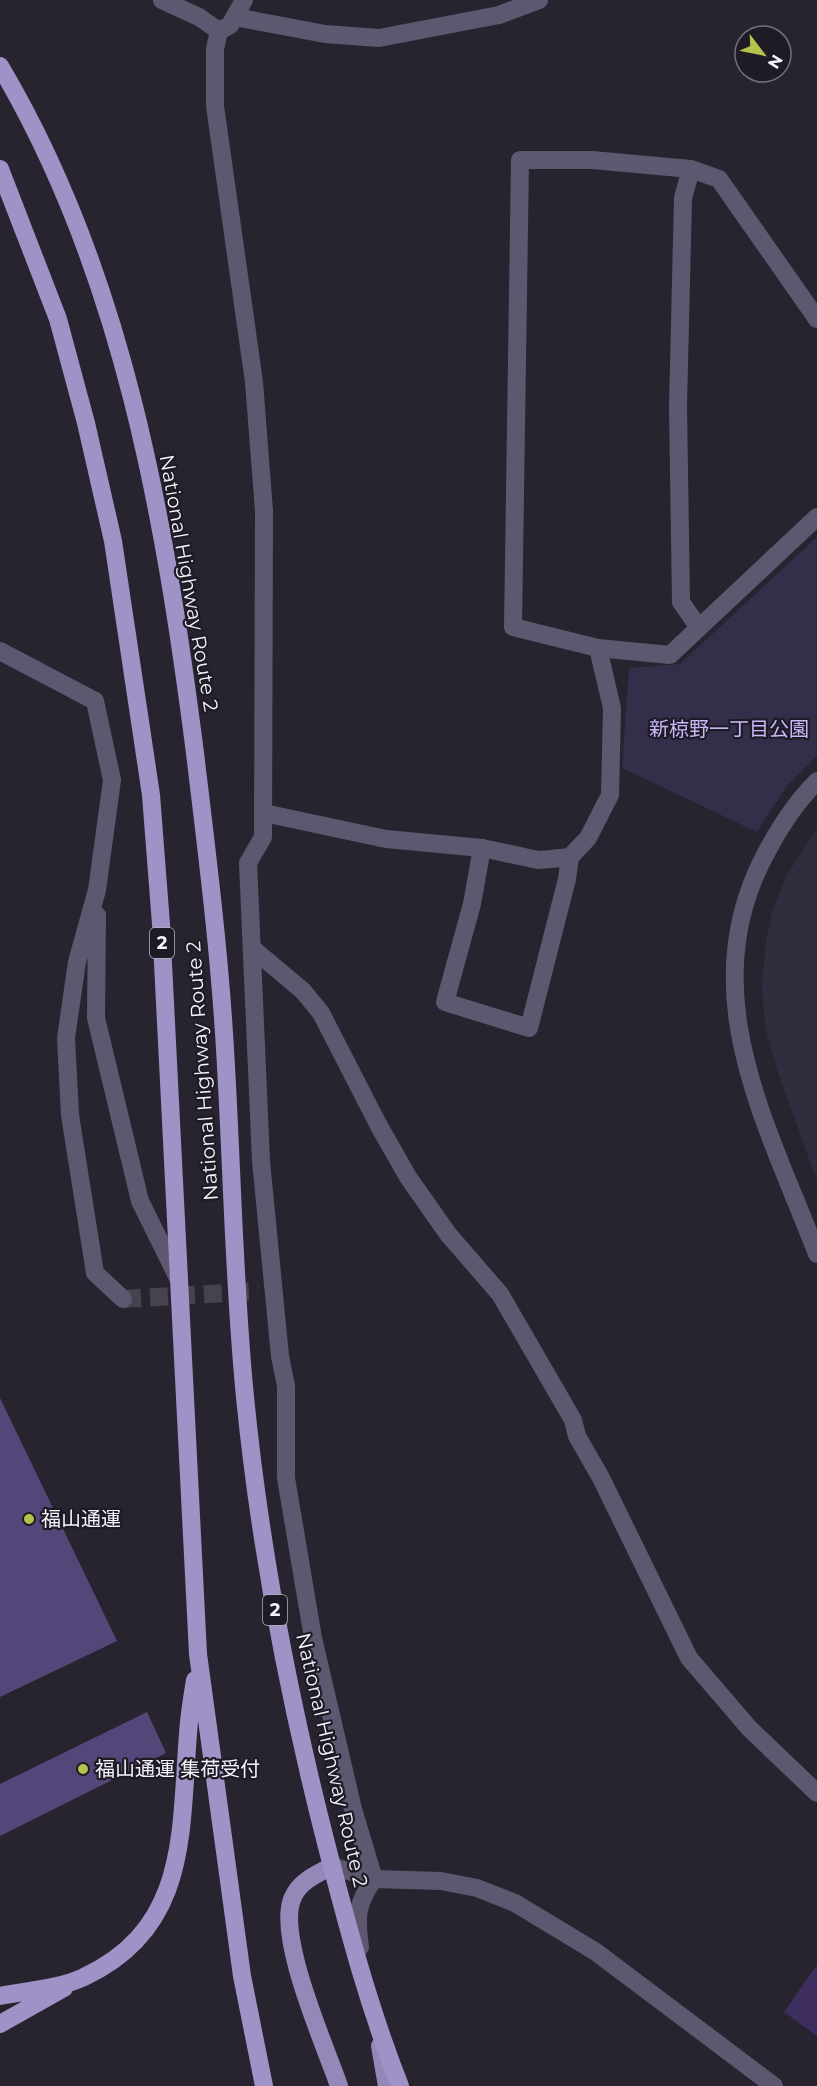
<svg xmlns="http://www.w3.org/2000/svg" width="817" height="2086" font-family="Montserrat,'Noto Sans JP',sans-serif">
<rect width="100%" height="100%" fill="#272430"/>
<path fill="#312d3e" d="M817,828V1181L779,1075L765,1027L762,985L766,941L773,909L787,875Z"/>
<path fill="#352e4a" d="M817,537V756L786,787L757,832L622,768L629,668L680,664Z"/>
<path fill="#3d2e5f" d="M817,1965V2036L784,2012Z"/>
<path fill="#554679" d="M0,1398L117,1641L0,1697Z
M147,1712L166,1753L0,1836V1784Z"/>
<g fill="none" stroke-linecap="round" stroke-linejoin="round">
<path stroke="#46434e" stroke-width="18" stroke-dasharray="18 9" stroke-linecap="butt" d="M123,1299L258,1291"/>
<path stroke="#5d586f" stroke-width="18" d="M264,813L386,839L482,848"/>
<path stroke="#5d586f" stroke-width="18" d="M162,0L199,17L219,31
M244,0L230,25L219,31L215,49V106L254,382L264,511L263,837L248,863L261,1161L280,1356L286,1386V1478L313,1638L353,1809L374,1879
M235,17L325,34L379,38L499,15L539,0
M691,169L683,198L678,406L681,602L699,628
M817,319L719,179L691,169L592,160H520L513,627L598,648L670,655L817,517
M0,651L95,701L112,780L97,890L77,962L66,1038L70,1115L95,1273L123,1299
M570,857L567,879L529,1028L445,1002L472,904L482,848L538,860L551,859L570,857L588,838L610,795L612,708L598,648
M97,915L96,1018L140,1201L179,1280
M253,949L303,991L321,1013L379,1126L408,1177L448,1234L500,1294L573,1420L577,1436L601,1478L689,1658L749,1728L817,1793"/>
<path stroke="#5d586f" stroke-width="18" d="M817,781C796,802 779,828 765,855C692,993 767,1123 817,1254
M332,1866L374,1879L441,1881L477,1888L515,1903L596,1952L774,2086
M360,1947C356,1917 356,1904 374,1879"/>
<path stroke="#9488b8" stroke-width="18" d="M332,1866C317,1874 300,1881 293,1897C275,1934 325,2045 339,2086
M380,2046L387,2086"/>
<path stroke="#9f92c6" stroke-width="18" d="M0,66C123,273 165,519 195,753C206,846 218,939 224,1033C232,1154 233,1276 245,1397C260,1549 289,1699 327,1847C348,1928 369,2008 400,2086
M0,169L58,319L86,423L113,541L151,795L161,924L198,1654L242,1976L264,2086
M0,1996C25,1991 62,1988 84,1977C189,1928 180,1832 188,1734C189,1716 192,1698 195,1680
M0,2024L64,1988"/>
</g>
<g fill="#b4c24b" stroke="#1e1b26" stroke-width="2">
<circle cx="29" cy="1519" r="6"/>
<circle cx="83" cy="1769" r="6"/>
</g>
<g text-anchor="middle" stroke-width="4.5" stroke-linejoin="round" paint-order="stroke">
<g fill="#1e1b26" stroke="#b4b2bb" stroke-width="1.5">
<rect x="150" y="928" width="24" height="30" rx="4.5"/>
<rect x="263" y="1595" width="24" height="30" rx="4.5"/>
</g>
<g font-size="18" font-weight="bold" fill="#f5f3fb">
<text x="162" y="949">2</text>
<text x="275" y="1616">2</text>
</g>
<g font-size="20" fill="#f5f3fb" stroke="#1e1b26">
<text transform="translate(189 583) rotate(80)" y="7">National Highway Route 2</text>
<text transform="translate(202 1071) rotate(-94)" y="7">National Highway Route 2</text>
<text transform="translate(332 1760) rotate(77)" y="7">National Highway Route 2</text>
</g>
<g font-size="20" fill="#c7b8f8" stroke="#1e1b26">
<text x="729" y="736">新椋野一丁目公園</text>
</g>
<g font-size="20" fill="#f5f3fb" stroke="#1e1b26" text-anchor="start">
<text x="41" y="1526">福山通運</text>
<text x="95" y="1776">福山通運 集荷受付</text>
</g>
</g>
<g transform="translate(763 54) rotate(122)"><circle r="28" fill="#1e1b26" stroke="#74717b" stroke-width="1.5"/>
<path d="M0-4.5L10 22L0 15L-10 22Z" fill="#b4c24b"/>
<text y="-9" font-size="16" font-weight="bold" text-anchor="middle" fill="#f5f3fb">N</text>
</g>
</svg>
